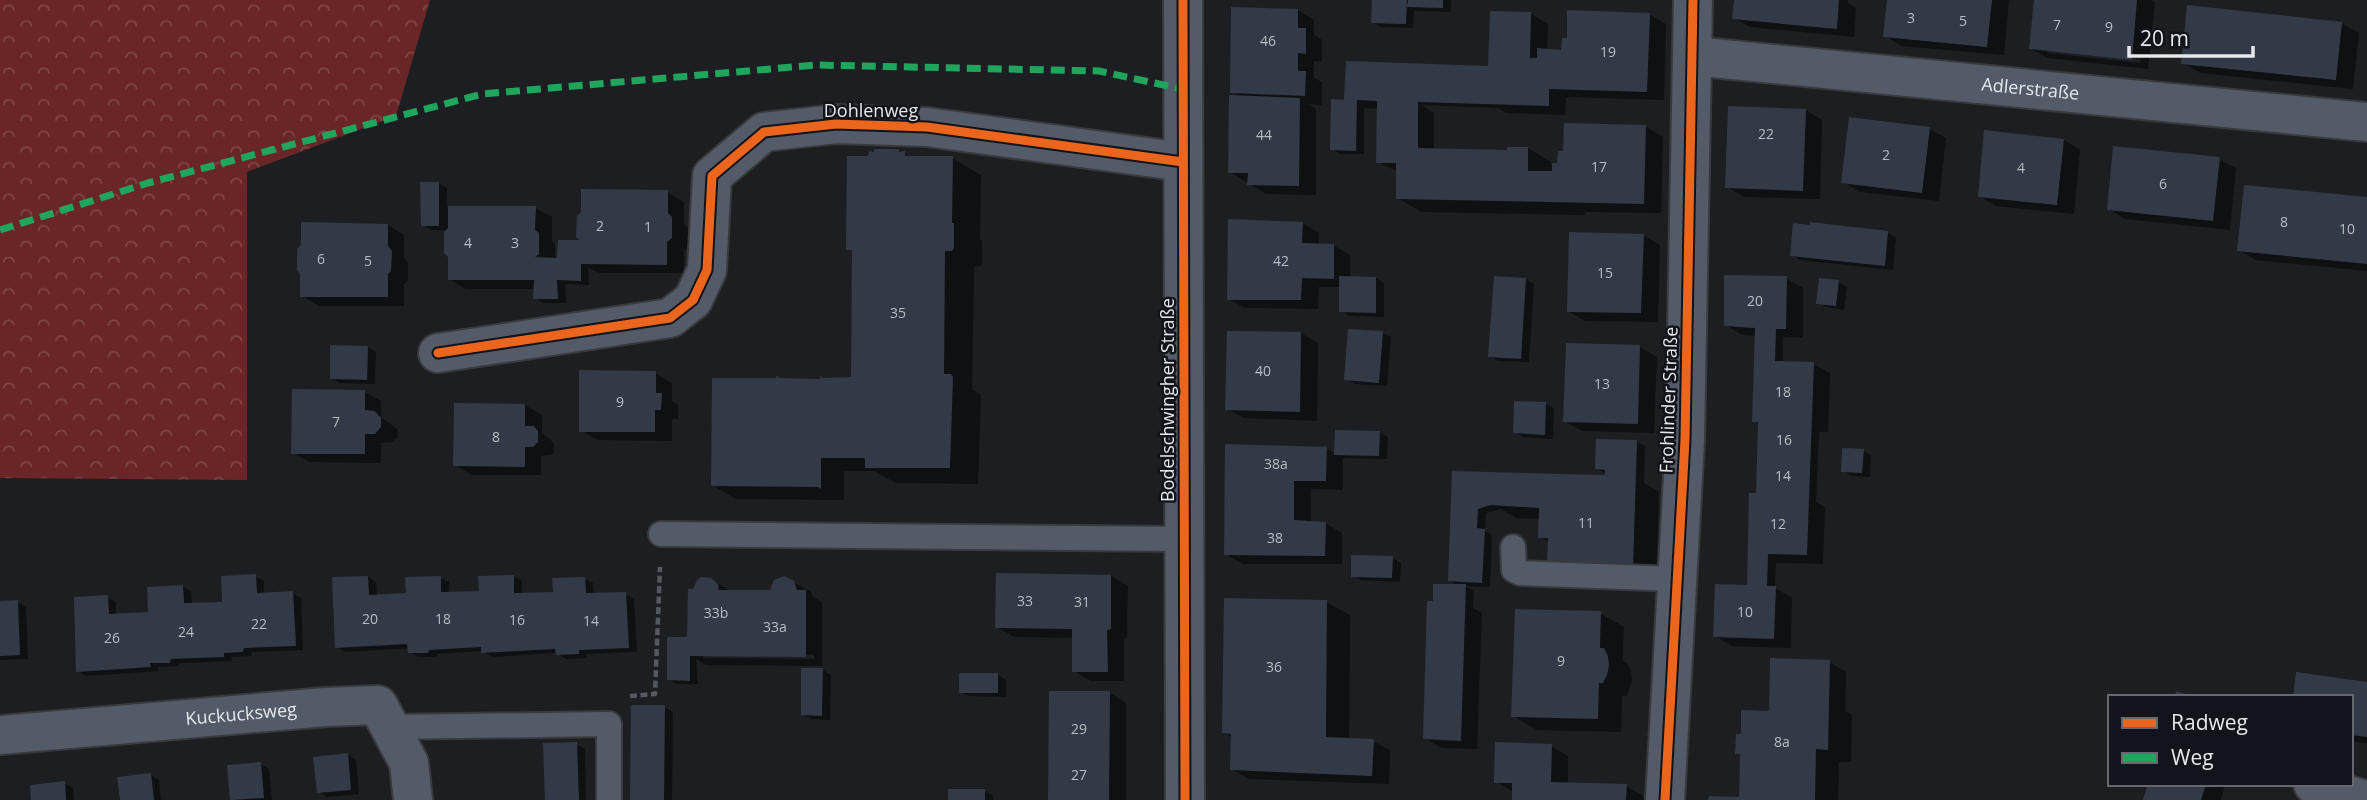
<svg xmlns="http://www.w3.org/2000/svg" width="2367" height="800" font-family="'Open Sans',sans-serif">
<defs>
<pattern id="forest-crowns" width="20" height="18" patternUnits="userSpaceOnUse" patternTransform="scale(1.75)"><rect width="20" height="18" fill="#6a2627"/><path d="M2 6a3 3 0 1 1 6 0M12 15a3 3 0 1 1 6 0" fill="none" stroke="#7f4646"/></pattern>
</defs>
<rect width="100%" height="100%" fill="#1c1e22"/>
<path fill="url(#forest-crowns)" d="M0,0H430L396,116L247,172V480L0,478Z"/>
<path fill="#0007" fill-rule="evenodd" d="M1374,0H1451V12L1414,11L1413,28L1381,27L1373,22Z
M1735,0H1848V3L1856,8L1854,37L1750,27L1734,18Z
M1889,0H2009L2004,55L1902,46L1885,36Z
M2036,0H2151L2155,2L2148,69L2048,58L2031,49ZM2047,49L2141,59L2140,63L2047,53Z
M1298,10L1314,20V35L1322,40V62L1314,61V78L1322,82V105L1308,104L1316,109V195L1266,194L1230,172L1241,97L1232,92Z
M1531,14L1548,24L1547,51L1563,52L1649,14L1666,24L1664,100L1566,97L1565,115L1506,113L1498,108L1421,105L1434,113V151H1508L1528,148L1551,162V165H1559L1646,127L1663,137L1661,213L1585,212V215L1421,212L1398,198V172L1378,162L1379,109L1364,108V154H1340L1332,149L1346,101L1487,67Z
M2342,24L2359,33L2353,89L2200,73L2183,63Z
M1806,110L1822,120L1820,199L1744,197L1727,187Z
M1929,129L1946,138L1939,201L1860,192L1843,182Z
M2064,140L2080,150L2074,214L1996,206L1979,196Z
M899,151L913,158H952L981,175L980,240L982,241V265L974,267L972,389L981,395L978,484L896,483L874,471H844V500L736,499L712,485L859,380L854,252L848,249L870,158Z
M2219,159L2236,168L2230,230L2125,219L2109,209Z
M438,183L447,188V207L535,208L552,217V241L555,244V260L667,192L684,202V224L688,228V247L684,251V273H599L588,267L589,285L565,284L566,303H544L535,298L536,289H466L449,279V230H431L423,225Z
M2367,199V271L2256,260L2239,250Z
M1302,223L1319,233V245H1333L1350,255V278H1376L1384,283V317L1349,316L1341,311V287H1319L1318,309L1245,308L1228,299Z
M1812,224L1888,233L1896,238L1893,270L1800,260L1792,255Z
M388,225L404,235V258L408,262V281L404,284V306H319L302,296Z
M1643,235L1660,245L1658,322L1585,321L1568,311Z
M1496,277L1526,279L1534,284L1529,362L1498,361L1490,356Z
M1786,278L1803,288V338L1783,337V363L1813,364L1830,373L1828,432H1819L1816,502L1825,507L1823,564L1776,563L1775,588L1792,598L1791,648L1732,646L1715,636L1753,587L1760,424L1753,421L1756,336L1742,335L1726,325Z
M1838,282L1847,287L1844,310L1826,307L1818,303Z
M1301,333L1318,343L1317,421L1244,418L1227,409Z
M1383,333L1391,337L1387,386L1355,384L1346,379Z
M367,347L376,352L375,384L340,383L331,378Z
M1640,347L1657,357L1654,433L1582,431L1565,421Z
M655,373L672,383V401L678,405V419H672V441L598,440L581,431Z
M365,392L381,401V417L397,429L398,437L392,442L381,443V463L310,462L293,453Z
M1546,404L1554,409L1553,439L1523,437L1515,432Z
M525,405L542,415V433L554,443V452L551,455L541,456V475H472L455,465Z
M1379,432L1388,437L1387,459L1343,458V490L1311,489V523H1325L1342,533V564H1243L1226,554L1227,446L1327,449L1336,454Z
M1598,440L1637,442L1645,446L1644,483L1659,492L1656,581L1549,542L1540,537V519L1516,518L1501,509L1486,513L1485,531L1492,535L1490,587L1464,586L1474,591L1473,608L1482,613L1477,749L1442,748L1425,738L1441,603L1459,586L1450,580L1454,473L1613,478L1597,468Z
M1863,451L1871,455L1870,477L1852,476L1843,471Z
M1393,558L1401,563L1400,582L1361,580L1353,576Z
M255,576L264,581V594L293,593L301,598L303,650L252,652L251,656L231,657L232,661L180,663L178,666L158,667L159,671L86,676L78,671L107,597L116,602V615L150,614L183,587L191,591L192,605L223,604Z
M513,576L522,581V594L554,593L585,579L593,583L594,595L625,594L634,599L637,652L587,654V658L566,659L557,653L492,657L482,651L437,654V657H418L410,652V648L345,652L337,647L368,577L376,582L377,596L408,595L440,578L449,582V593L481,592Z
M1111,576L1128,586L1127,638L1124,639V681H1091L1074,671V638L1014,637L997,627Z
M711,579L731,592H771L793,582L811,592L812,596L822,602V666L706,665L696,659L698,684H677L668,679L689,639L694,591ZM703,654L814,655V659L703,658Z
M17,602L26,607L28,659L0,660V603Z
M1326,602L1350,615L1349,740L1373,741L1390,750L1389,784L1249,779L1232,769L1233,738L1224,732Z
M1600,613L1624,627L1623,661L1627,663L1631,671L1632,680L1627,696H1622L1621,732L1537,730L1513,716Z
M1829,662L1846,672L1845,711L1852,714L1851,762H1839L1838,800H1710L1741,799L1742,756L1737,753L1742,736Z
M823,670L831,675L830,720L811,719L802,714Z
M998,675L1006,680V697L969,696L960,692Z
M2367,683V743L2351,741V697Z
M1110,693L1126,703V800H1050Z
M664,707L673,712L672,800H632Z
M576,744L585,749L586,800H547Z
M1551,746L1568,756V784L1626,786L1643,796V800H1513L1514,792L1496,782Z
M348,755L356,760L359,794L327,797L319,792Z
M260,764L269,769L272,800H232L229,767Z
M151,775L159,780L161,800H122Z
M64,783L73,788L74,800H33Z
M2150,784H2225L2221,800H2145Z
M985,791L993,796V800H950Z"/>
<path fill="#333a47" d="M1372,0H1407L1406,24L1371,23Z
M1408,0H1443V8L1407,7Z
M1734,0H1839L1837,29L1732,19Z
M1887,0H1992L1987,47L1883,37Z
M2034,0H2137L2132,60L2029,49Z
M2187,5L2342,22L2336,80L2181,64Z
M1231,7L1298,9V28H1306V54L1298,53V71H1306L1305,96L1230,93Z
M1567,10L1650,13L1647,92L1549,89V106L1418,102V148L1507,150V147H1528V171H1552V163H1557L1558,151H1563L1564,123L1646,125L1644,204L1396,199V163H1376L1377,101L1357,100L1356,151L1330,150L1331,99L1344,100L1346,61L1488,66L1490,11L1531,12L1530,58H1537V48L1561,50L1562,38H1567Z
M1229,95L1300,98L1299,186L1247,185L1248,173H1228Z
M1728,106L1806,109L1803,191L1725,188Z
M1849,117L1930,127L1922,193L1841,183Z
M1984,130L2064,139L2057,205L1978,197Z
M2113,146L2220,157L2213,221L2107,210Z
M874,149H899V152L905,151V156H953L952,223H954V248L952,251H945L944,374H951L953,377L950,468H865V459L863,458H821V489L818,487L711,486L712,378H776L777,375L779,378L820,379L821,375L822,378L851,377L852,250H846L847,156H868L869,151L874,152Z
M420,182H439V226H421Z
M2244,185L2367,197V264L2237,251Z
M581,189L668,190V213L672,217V238L667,242V265L581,264V281L557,280L558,299H533L534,280H448V257L444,253V232L448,228V206H536L535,230L539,233V254L535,257L557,258L558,240H580L576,237L577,216L581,212Z
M1228,219L1303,222L1302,243L1334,244V279L1302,278L1301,300H1227Z
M301,222L388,224V246L392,251L391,271L388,274V297H300V274L297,270V249L301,245Z
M1810,222L1888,231L1885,266L1790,256L1793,223L1810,225Z
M1569,232L1644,234L1641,313L1567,312Z
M1724,275L1787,276L1786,329H1776L1775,361L1814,362L1807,555L1768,554L1767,586H1776L1774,639L1713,637L1715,584L1747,585L1749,493H1756L1758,422H1752L1755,328L1724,326Z
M1339,276L1376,277V313L1339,312Z
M1494,276L1526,278L1521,359L1488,357Z
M1819,278L1839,280L1836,306L1816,304Z
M1348,329L1383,331L1379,383L1344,380Z
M1227,331L1301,332L1300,412L1225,410Z
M1566,343L1640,345L1638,424L1563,422Z
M330,345L368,346L367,380L330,379Z
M579,370L656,371V393H662L661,410H655V432H579Z
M292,389L365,390V410L375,411L381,418V427L375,434H365V454H291Z
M1514,401L1546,402L1545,435L1513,433Z
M454,403L525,404V426H534L538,431V442L533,447H525V467L453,466Z
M1335,430L1380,431L1379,456L1334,455Z
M1596,439L1637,440L1633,568L1547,565L1548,538H1538L1539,508L1491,505L1478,509L1477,528L1485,529L1482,583L1448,581L1452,471L1605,475V470L1595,469Z
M1225,444L1327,447L1326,481H1294V520L1326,522L1325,556L1224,555Z
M1842,448L1864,449L1862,473L1841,472Z
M1351,555L1393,556L1392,578L1351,577Z
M996,573L1111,575V629L1107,630L1108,672H1072V629L995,628Z
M256,574L257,593L293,591L296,646L244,648L243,652L224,653V657L171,659L170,663H150L151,667L76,672L74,597L108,595L109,614L148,612L147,587L183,585L184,603L222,602L221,576Z
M514,575V593L553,592L552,578L585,577L586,593L626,592L629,648L579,650V654L556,655L555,649L481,653V647L429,650L428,653H408L407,644L335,648L332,577L368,576L369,595L406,593L405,577L441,576V592L479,591L478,576Z
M784,576L794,581L797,590H806V657L690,656V681L667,680V637H687L688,589H693L697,580L701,577L711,578L718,584L719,590H770L774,580Z
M1433,584H1466L1461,741L1423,739L1427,601H1433Z
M1224,598L1327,600L1326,737L1374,739L1372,776L1230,770L1231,734L1222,733Z
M18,600L20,655L0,656V601Z
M1515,609L1601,611L1600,648H1604L1608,656L1609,666L1607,675L1603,683H1599L1598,719L1511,717Z
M1770,658L1830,660L1828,750L1816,749L1815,800H1708L1709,796L1739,797L1740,754H1735L1736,734H1741V710L1769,711Z
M801,668H823L822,716L801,715Z
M2296,672L2367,682V737L2351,735V697H2293Z
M959,673H998V693H959Z
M1049,691H1110L1109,800H1048Z
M2176,691L2192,696V697H2175Z
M631,705H665L664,800H630Z
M577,742L579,800H545L543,743Z
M1495,742L1552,744L1551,782L1627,784L1626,800H1512V783H1494Z
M348,753L351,790L317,793L313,757Z
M261,762L264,798L230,800L227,765Z
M151,773L154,800H120L117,777Z
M65,781L66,800H31L30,785Z
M2148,784H2206L2201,800H2143Z
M948,789H985V800H948Z"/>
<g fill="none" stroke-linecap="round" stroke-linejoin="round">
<defs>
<path id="lane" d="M661,534L1184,539
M1513,547L1514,570L1520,573L1677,579
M389,727L609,724V799"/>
<g id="street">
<path d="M1183,0L1185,800"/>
<path id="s1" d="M1692,56L2367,122"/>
<path d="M438,353L670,318L693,300L707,270L712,176L764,132L836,124L927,127L1183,162"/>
<path id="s2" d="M0,735L326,707L378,705L409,763L413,800"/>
<path d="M2313,784L2365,800"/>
<path d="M1665,800L1685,440L1693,0"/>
</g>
</defs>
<use href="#lane" stroke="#393a3d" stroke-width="28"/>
<use href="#street" stroke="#393a3d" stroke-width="42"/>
<path stroke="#535861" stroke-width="4.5" stroke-dasharray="7 3.5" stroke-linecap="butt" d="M630,696L655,694L660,567"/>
<use href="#lane" stroke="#535b69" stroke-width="24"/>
<use href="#street" stroke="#535b69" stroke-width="38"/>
<path stroke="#20a55d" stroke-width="7" stroke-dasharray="14 7" stroke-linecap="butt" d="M0,230L148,183L482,94L816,65L1099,71L1182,89"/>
<defs>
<path id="cycleway" d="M1183,0L1185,800
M438,353L670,318L693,300L707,270L712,176L764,132L836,124L927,127L1183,162
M1665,800L1685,440L1693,0"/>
</defs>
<use href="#cycleway" stroke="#11141a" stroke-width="13"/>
<use href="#cycleway" stroke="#eb651d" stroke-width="9"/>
</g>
<g text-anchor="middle" stroke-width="5" stroke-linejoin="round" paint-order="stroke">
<g font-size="14" fill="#b8bcc2">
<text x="1911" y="23">3</text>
<text x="1963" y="26">5</text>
<text x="2057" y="30">7</text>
<text x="2109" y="32">9</text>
<text x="1268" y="46">46</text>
<text x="1608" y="57">19</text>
<text x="1766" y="139">22</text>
<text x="1264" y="140">44</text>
<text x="1886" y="160">2</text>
<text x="1599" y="172">17</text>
<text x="2021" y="173">4</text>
<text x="2163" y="189">6</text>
<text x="2284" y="227">8</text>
<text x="600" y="231">2</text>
<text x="648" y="232">1</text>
<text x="2347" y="234">10</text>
<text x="468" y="248">4</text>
<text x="515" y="248">3</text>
<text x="321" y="264">6</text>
<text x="368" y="266">5</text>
<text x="1281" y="266">42</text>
<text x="1605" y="278">15</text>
<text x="1755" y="306">20</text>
<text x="898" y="318">35</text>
<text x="1263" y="376">40</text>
<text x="1602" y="389">13</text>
<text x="1783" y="397">18</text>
<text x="620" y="407">9</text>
<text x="336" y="427">7</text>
<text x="496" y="442">8</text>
<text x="1784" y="445">16</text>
<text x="1276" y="469">38a</text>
<text x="1783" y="481">14</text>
<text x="1586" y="528">11</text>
<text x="1778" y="529">12</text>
<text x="1275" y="543">38</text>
<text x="1025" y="606">33</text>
<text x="1082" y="607">31</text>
<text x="1745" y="617">10</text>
<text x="716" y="618">33b</text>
<text x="370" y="624">20</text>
<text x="443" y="624">18</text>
<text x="517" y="625">16</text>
<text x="591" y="626">14</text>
<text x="259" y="629">22</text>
<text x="775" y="632">33a</text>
<text x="186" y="637">24</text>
<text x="112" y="643">26</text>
<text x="1561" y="666">9</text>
<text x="1274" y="672">36</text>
<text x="1079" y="734">29</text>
<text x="1782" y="747">8a</text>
<text x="1079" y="780">27</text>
</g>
<g font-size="18" fill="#e4e7eb" stroke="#11141a">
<text dy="6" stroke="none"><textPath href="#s1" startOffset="340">Adlerstraße</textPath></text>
<text x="871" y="117">Dohlenweg</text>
<text transform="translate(1168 400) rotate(-90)" y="6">Bodelschwingher Straße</text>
<text transform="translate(1669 400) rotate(-88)" y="6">Frohlinder Straße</text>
<text dy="6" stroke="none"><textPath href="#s2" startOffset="242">Kuckucksweg</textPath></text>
</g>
</g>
<rect x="2108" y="695" width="245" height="91" fill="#11141a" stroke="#65686e" stroke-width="2"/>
<rect x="2122" y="718" width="35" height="10" fill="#eb651d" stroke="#65686e" stroke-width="2"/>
<text x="2171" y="730" font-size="21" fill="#e4e7eb">Radweg</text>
<rect x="2122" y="753" width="35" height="10" fill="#20a55d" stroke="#65686e" stroke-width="2"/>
<text x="2171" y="765" font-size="21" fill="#e4e7eb">Weg</text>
<path d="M2129 46v10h124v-10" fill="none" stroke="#e4e7eb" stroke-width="3.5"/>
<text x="2140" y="46" font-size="21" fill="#e4e7eb" stroke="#11141a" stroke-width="5" paint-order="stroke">20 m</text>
</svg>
